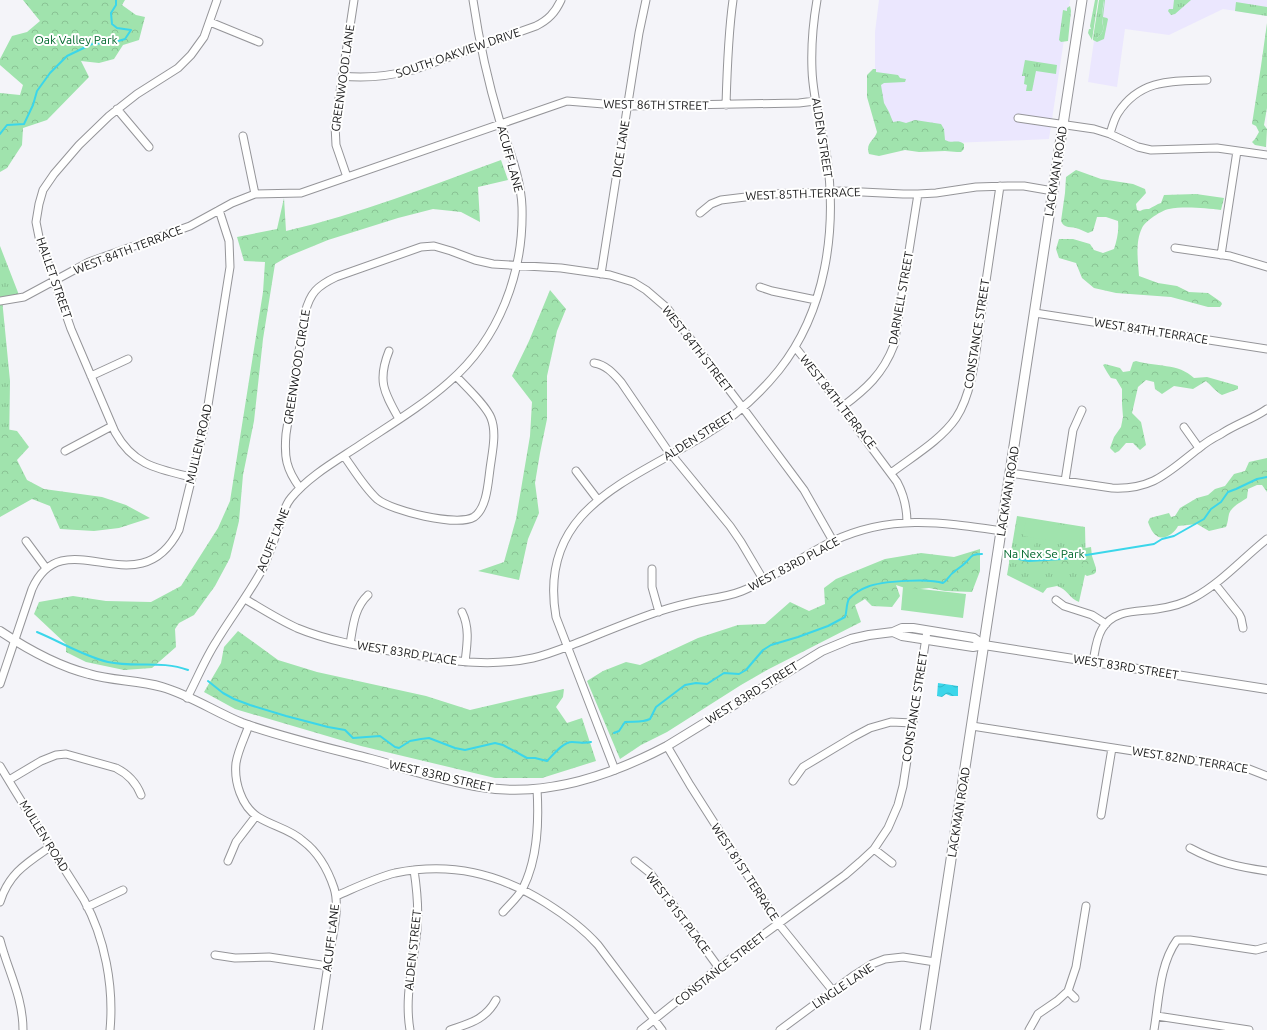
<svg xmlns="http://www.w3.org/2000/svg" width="1267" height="1030" font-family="Ubuntu,sans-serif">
<defs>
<pattern id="grass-tufts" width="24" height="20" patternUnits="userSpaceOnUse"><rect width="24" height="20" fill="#a0e3ad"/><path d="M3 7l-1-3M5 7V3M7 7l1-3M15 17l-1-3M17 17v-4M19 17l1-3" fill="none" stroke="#89c294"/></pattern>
<pattern id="forest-crowns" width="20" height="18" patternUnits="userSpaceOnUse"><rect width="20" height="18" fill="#a0e3ad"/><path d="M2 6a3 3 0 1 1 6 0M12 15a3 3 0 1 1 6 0" fill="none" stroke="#89c294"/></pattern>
<pattern id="water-waves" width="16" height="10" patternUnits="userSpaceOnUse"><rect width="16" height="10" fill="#3bd6ea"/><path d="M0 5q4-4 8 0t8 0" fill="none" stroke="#33b7c8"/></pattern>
</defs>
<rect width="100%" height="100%" fill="#f4f4f9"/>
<path fill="#ebe7fe" d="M879,0H1070L1049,139L882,146L875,73V32Z
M1100,0H1267V16L1223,9L1169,35L1125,29L1117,87L1088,82Z"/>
<path fill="url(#grass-tufts)" d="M1095,0H1098L1092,40L1088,33L1089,29H1091L1090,26Z
M1099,0H1104C1103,6 1102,12 1102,17C1102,28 1107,29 1097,38V42L1093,40V38Z
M1174,0H1191L1175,14L1171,15L1168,11L1169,9H1173Z
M1236,2L1267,7V16L1235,11Z
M1070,6L1071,11L1068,41L1061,42L1059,40L1063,10L1067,11V8Z
M1267,23V65L1261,66Z
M1025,60L1057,65L1056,74L1036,71L1032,91H1026L1027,85L1024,84L1025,76H1022Z
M0,246L19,295L2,299L10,381L9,449L0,514Z
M1017,516L1085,527L1086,570L1079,602C1070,599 1067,589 1057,586L1047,588L1043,593L1007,575Z"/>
<path fill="url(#forest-crowns)" d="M23,0H125L122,5L136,15L145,17L139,40L123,45L114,59L99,63L81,61L89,77L47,120L23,128L22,145L7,168L0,172V93L20,95L23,85L0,65V59L12,36L27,32L40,21Z
M1262,65H1267V108L1264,125L1267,129L1266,147L1255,145L1252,142L1255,139L1259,132L1256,126L1252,124L1261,66Z
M873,69H876V72L898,75L900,78L906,79L905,82L884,83L881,85L884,103L889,112L893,122L899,121L906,123L915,120L941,124L944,129L945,140C952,144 958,139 964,144V149L961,152H957L945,151L919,152L905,150L879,156L869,154C865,143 875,140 877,132L867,97V75Z
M501,160L508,180L478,187L480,222L461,212L433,209L398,218L328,240L289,256L275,264L263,339L254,421L243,475L239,521L230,558L215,586L194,615L179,623L175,629L176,647L152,668L124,670L86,662L66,652V644L34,614L39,602L73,596L106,601L151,602L181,586L218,528L230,501L263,292L265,262L244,261L237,237L277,229L284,198L286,231C359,214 430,186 501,160Z
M1076,170L1101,179L1133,184L1145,189L1146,193L1136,204L1137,210L1140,211C1144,209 1146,209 1149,209C1153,207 1157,204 1161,203L1164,195L1196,194L1224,198L1221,210C1206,208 1183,206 1169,209C1162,210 1145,221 1142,228C1135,242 1138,261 1139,276L1158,283L1177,286L1189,292L1208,293L1221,302L1222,304L1220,307H1208L1171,297L1116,293L1094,288L1082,278L1076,263L1059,258L1056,249L1059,239H1073L1090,244L1094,250L1103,253L1114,249C1117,240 1119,231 1118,221L1106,217H1097L1093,231L1088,233C1085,232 1082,230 1079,229C1071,226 1064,229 1061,221L1065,193L1066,177Z
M550,290L566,309L557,331L547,376V419L540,453L535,483L539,513L528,539L519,580L478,571L504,562L516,519L530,436L532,402L512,376L529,341Z
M1136,361C1155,367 1179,363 1194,378L1207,377L1235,385L1238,386V389L1222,395C1216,392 1211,385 1206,381L1193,389L1174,386L1162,394L1155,389L1154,382L1146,380L1138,387L1132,413L1141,422L1146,445L1140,450L1133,443H1126L1119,451L1115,453L1110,448L1114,437L1121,427L1123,417L1122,404V389L1116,379L1111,378C1110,377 1104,367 1103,365L1105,364L1120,368L1123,372L1130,371L1133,362Z
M0,428L17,431L29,447L17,460L27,480L44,489L102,497L126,505L150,518L119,528L94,531L60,529L50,506L32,499L0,517Z
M1267,458V492L1262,485H1257L1248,489L1247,498C1241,502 1231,507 1229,514C1228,518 1228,522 1226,527L1209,531L1197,524L1178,526C1175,533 1164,541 1157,536C1152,533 1150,527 1148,522L1150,518L1169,513L1171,517L1175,516L1180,508L1197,498L1208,495L1215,489L1225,486L1234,474L1245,471L1249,462Z
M1091,547L1092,556L1096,568V572L1094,574L1087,576L1084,574V568L1080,564L1074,567H1055L1044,570L1009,562L1010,553L1028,555L1039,552L1052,554Z
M980,549V571L972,592L945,591L929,588L911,590L896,585L900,596L892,607L872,606L865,599L855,605L861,622L767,670L741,685L667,732L641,745L620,759L587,681L603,671L626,662L640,665L698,638L738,625L765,624L790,602L809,611L825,604L824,588L836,579L885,559L921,553L954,557Z
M238,631L278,660L317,672L426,696L470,710L526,697L564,689L563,697L556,707L567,723L582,718L596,761L542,778H495L361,746L235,709L204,692L221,663L224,647Z"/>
<path fill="#a0e3ad" d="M1104,0H1105L1103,17L1107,18L1108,19L1104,39L1097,42V38C1106,30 1103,28 1102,17C1102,11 1104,6 1104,0Z
M1026,519L1082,528L1079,545L1023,536Z
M1024,538L1035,540L1034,550L1023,548Z
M903,587L966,594L963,618L901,610Z"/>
<path fill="url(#water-waves)" d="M938,683L958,686V696H951L946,694L942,697L937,696Z"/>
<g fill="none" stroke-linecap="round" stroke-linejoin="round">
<path stroke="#3bd6ea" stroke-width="2" d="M0,134L7,125L24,124L33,105L37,91L50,73L67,56L92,44L115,42L125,39L131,30L117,28L112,24L111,13L116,5V0
M1013,558L1029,561L1062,559L1154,544L1162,539L1174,536L1204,519L1211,509L1221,502L1228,492L1236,489L1257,479L1267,477
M37,632C61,642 83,656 108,662C135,668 161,660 188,670
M208,681L223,693L234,699L250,705L286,716L328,727L345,730L353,738L380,736L395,747L399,748L410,741L421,739L429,738L455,748L465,750L495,743L503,745L527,758H535L547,761C553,755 563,742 572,742C580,742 583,744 591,742
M614,733L619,731L625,722C634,721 642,723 650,719L656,707L685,685L696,683L707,684L724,673L739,674L746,670L763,650L771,645L798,637L828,626L845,617C847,612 846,604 849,599C852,595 861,589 867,587C881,581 929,578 943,583C948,580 949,575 954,572C957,569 961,567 964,564C972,557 970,554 982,554"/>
<defs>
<path id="minor" d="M210,22L259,42
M342,76C366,79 389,76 413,70L536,26C548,20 555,13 561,0
M726,105C727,70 728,35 733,0
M117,109L149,147
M1018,118L1094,129L1110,134L1138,147L1151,150L1217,148L1267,155
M1110,134C1112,127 1114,119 1118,113C1140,79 1172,81 1207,80
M243,136L255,194
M347,177L336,145L335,125L354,0
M700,213L711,204L721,200L771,194L842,191L903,194H918L936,193L976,187L1008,186H1024L1053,191
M1175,248L1230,256L1267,267
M1221,255L1237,151
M601,274L639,33L646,0
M760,287L772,291L816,300
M0,301L24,297L89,262L190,226L232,203L255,194L301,193L567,101L628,106L799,103L815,101
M1035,313L1267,349
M795,347L819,377L897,482C904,495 907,508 907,523
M389,351C377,381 384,392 399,419
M594,363C606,365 613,373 621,382L666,448L730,526L741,542L764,581
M91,376L128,359
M842,407C866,389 883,374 894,345L918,194
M1184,427L1199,448
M65,451L112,426
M344,456C354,470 364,487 377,499C392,511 457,527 474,517C487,508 488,483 490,469C492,453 497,433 491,418C486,405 466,387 456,376
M576,471L598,500
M891,473C912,457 941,440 956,418C974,391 976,347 981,315C987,272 994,229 1000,186
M1010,473L1112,488C1153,490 1168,472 1198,449C1205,443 1213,438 1221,434C1236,424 1253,419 1267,409
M191,477C157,469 133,465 115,432L71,329L39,237L36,222L39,204L43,190L54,174L79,145L109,116L137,94L178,68L191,55L204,37L217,0
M1065,481L1073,430L1082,410
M300,488C286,469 284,457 286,434L305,313C310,293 317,286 336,277L421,247L434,246L451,251L475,260L493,264L561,268L610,275L633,282L646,290L667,308L743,408L804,490L833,541
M26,541L46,568
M652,569V587L659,612
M1215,584L1239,614L1241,618L1243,628
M245,599C262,609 279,620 297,628C331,642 366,647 402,653C448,660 486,668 533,658C550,654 566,647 582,641C607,631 631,621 657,612C672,607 688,603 703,600C716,598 730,596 742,591C774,578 802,556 833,541C891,514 941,522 1002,531
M1056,600L1064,606L1092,615L1106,624
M462,612C470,628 467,645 465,662
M350,644C353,627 354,608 368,595
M1093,662C1095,651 1096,639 1102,629C1114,609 1138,612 1157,609C1171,607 1183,604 1195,597C1222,582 1243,558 1267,539
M0,684L32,589C64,517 138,610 179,530L205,424L230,267L229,241L219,210
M187,698C197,679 205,659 216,642C231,617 249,594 263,568C270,553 275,537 281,521C283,513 286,504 291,498C309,476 336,461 360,445C390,425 422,406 449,382C499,339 524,273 522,207C521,178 509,150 500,122C488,82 479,41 473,0
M249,725C245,737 238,750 236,763C234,781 241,806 258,817C272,826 290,829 303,841C319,853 328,870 334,888C340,907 333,933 330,952C326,978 322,1004 318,1030
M972,726L1249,769L1267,776
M667,746L690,785L778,923L833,991
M0,766C16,793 33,820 50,846C61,864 73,882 84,900C105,938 114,987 110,1030
M615,770L556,617C537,508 631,481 705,435C733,418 758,396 779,370C826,311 837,230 827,158C822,128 813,100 812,70C811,46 813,23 817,0
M9,780L41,761L56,755L66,754L116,768C128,774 136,782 141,795
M793,781L803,767L853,737L870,728L891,722L913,723
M1101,815L1112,748
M1190,848C1216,862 1238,867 1267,871
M874,849L892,863
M228,861L236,842L256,816
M635,861L650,873L719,968
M336,896C355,888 375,878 395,873C451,862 498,873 546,903C565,915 583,928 598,945L662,1030
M0,902C9,873 27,863 50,847
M87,907L123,890
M503,912C510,904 519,896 523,888C538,858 539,822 537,789
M0,940C8,971 23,997 23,1030
M215,955L235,958L269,957L328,966
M1068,991L1075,998
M1157,1016L1249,1030
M410,1030C404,995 414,963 417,929C419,909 417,890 414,870
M450,1030C470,1023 485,1020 496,1000
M641,1030L726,962L845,875L860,862L874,849L888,828L898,805L903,786L927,631
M780,1030L853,976L872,964L885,959L903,957L935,962
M1029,1030L1038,1014L1057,1001L1068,991L1076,967L1086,906
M1154,1030C1159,1001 1159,965 1177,940H1190L1256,950L1267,947"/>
<path id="tertiary" d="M0,631C27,649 57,666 89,674C112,681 138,680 162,687C190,695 215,712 242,723C284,738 328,748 371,759C407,769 444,781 481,787C545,798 610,776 667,746L822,651L851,639L869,635L893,632L902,628H913L974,638L984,645
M893,632L902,636L973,647L984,645L1267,689"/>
<path id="secondary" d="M925,1030L1082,0"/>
</defs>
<use href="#minor" stroke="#959599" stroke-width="9"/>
<use href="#tertiary" stroke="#959599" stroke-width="10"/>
<use href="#secondary" stroke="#959599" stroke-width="11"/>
<use href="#minor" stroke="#fff" stroke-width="7"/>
<use href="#tertiary" stroke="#fff" stroke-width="8"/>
<use href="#secondary" stroke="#fff" stroke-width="9"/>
</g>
<g text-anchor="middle" stroke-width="4" stroke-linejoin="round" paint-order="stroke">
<g font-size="12" fill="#01682d" stroke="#fff">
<text x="76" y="44">Oak Valley Park</text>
<text x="1044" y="558">Na Nex Se Park</text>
</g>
<g font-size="12" fill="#19191a" stroke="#fff">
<text transform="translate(458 53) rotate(-19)" y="4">SOUTH OAKVIEW DRIVE</text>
<text transform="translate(343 78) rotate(-82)" y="4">GREENWOOD LANE</text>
<text transform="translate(656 105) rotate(1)" y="4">WEST 86TH STREET</text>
<text transform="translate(822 138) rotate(81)" y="4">ALDEN STREET</text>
<text transform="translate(621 149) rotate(-81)" y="4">DICE LANE</text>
<text transform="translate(510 159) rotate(75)" y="4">ACUFF LANE</text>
<text transform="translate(1056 171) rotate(-81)" y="4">LACKMAN ROAD</text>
<text transform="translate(803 194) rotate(-2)" y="4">WEST 85TH TERRACE</text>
<text transform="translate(128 250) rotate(-21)" y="4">WEST 84TH TERRACE</text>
<text transform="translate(54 278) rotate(71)" y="4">HALLET STREET</text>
<text transform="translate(901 298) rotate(-80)" y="4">DARNELL STREET</text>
<text transform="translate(1151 331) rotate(9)" y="4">WEST 84TH TERRACE</text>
<text transform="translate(977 334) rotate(-81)" y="4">CONSTANCE STREET</text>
<text transform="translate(697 349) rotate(52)" y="4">WEST 84TH STREET</text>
<text transform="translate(297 367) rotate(-81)" y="4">GREENWOOD CIRCLE</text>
<text transform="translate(838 402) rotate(52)" y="4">WEST 84TH TERRACE</text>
<text transform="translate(699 436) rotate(-32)" y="4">ALDEN STREET</text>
<text transform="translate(199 444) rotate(-77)" y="4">MULLEN ROAD</text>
<text transform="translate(1008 491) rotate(-81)" y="4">LACKMAN ROAD</text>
<text transform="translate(273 540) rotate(-68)" y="4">ACUFF LANE</text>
<text transform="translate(794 564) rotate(-28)" y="4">WEST 83RD PLACE</text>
<text transform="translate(407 653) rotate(9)" y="4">WEST 83RD PLACE</text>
<text transform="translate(1126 667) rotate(9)" y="4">WEST 83RD STREET</text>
<text transform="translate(752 693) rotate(-32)" y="4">WEST 83RD STREET</text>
<text transform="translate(915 707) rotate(-81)" y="4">CONSTANCE STREET</text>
<text transform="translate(1190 760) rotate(9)" y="4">WEST 82ND TERRACE</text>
<text transform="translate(441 776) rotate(13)" y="4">WEST 83RD STREET</text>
<text transform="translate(959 812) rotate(-81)" y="4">LACKMAN ROAD</text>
<text transform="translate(44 836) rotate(58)" y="4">MULLEN ROAD</text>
<text transform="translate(745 872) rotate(57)" y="4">WEST 81ST TERRACE</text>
<text transform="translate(678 913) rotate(53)" y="4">WEST 81ST PLACE</text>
<text transform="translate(331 938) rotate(-83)" y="4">ACUFF LANE</text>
<text transform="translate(413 950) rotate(-84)" y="4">ALDEN STREET</text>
<text transform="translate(720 969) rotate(-38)" y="4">CONSTANCE STREET</text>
<text transform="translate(843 986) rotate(-34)" y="4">LINGLE LANE</text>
</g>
</g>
</svg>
